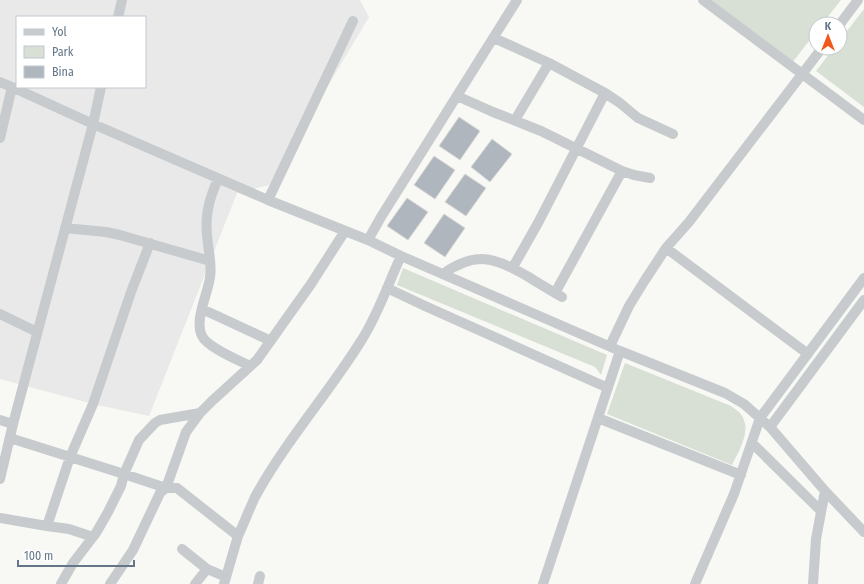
<svg xmlns="http://www.w3.org/2000/svg" width="864" height="584" font-family="'Fira Sans Condensed',sans-serif">
<rect width="100%" height="100%" fill="#f8f8f4"/>
<path fill="#e8e9e8" fill-rule="evenodd" d="M0,0H360L369,17L269,185L237,193L149,416L93,404L0,379ZM17,17H145V87H17Z"/>
<path fill="#d8e0d5" d="M710,0H841L822,24H816V32L792,63Z
M864,9V107L816,71L834,48H840V40Z
M403,268L607,355L601,375L595,367L397,285Z
M625,363L731,406C733,408 737,410 739,412C754,428 739,450 732,465L607,414Z"/>
<path fill="#afb6bd" stroke="#d9d9d7" d="M459,117L480,131L460,160L439,146Z
M492,139L512,154L490,182L471,167Z
M434,156L455,170L435,199L414,185Z
M465,174L486,188L466,216L445,202Z
M407,198L428,212L408,240L387,226Z
M444,214L465,228L445,257L424,243Z"/>
<g fill="none" stroke-linecap="round" stroke-linejoin="round">
<path stroke="#c7cbce" stroke-width="10" d="M703,0L864,120
M118,17L122,0
M840,24L858,0
M494,38L549,63L605,93L620,103L638,118L673,134
M0,82L12,87L93,124L268,200L368,240L401,256L620,351L725,393L744,404L770,427L825,491L864,532
M457,96L493,112L541,131L622,171L634,175L650,178
M515,120L549,63
M0,138L12,87
M218,179C208,201 204,219 208,244C209,254 212,266 210,277C208,294 194,320 202,336C207,347 238,360 250,366
M268,200L353,21
M65,228L106,232L120,235L210,261
M368,240L381,217L517,0
M666,248L808,354
M513,267L538,223L605,93
M443,274C475,251 495,257 527,276C538,283 550,290 562,297
M387,288L425,306L608,388
M555,293L622,171
M202,309L271,341
M0,314L37,332
M610,346L629,306L645,280L666,248L689,222L822,48
M598,418L741,475
M0,420L13,424
M770,427L864,300
M10,438L124,474L166,488H177L238,536C244,523 249,510 255,497C285,442 328,394 361,341C378,315 388,284 401,256
M752,443L821,511
M0,479L13,424L93,124L101,87
M0,518L47,526
M93,537L69,529L47,526L70,457L93,404L131,292L150,243
M182,549L207,569
M61,584L73,563L96,533L108,512L121,486L124,474L139,440L155,423L160,420L200,413
M110,584L133,550L160,493L166,488L186,432L200,413L212,401L257,360L311,284L345,231
M195,584L207,569L226,577
M224,584L238,536
M258,584L260,576
M543,584L620,351
M695,584L734,494L760,418L864,278
M813,584L816,539L825,491"/>
</g>
<rect x="16" y="16" width="130" height="72" fill="#ffffff" stroke="#c1c8cf"/>
<rect x="24" y="29" width="20" height="6" fill="#c7cbce" stroke="#c1c8cf"/>
<text x="52" y="36" font-size="12" fill="#647688">Yol</text>
<rect x="24" y="46" width="20" height="12" fill="#d8e0d5" stroke="#c1c8cf"/>
<text x="52" y="56" font-size="12" fill="#647688">Park</text>
<rect x="24" y="66" width="20" height="12" fill="#afb6bd" stroke="#c1c8cf"/>
<text x="52" y="76" font-size="12" fill="#647688">Bina</text>
<g transform="translate(828 36)"><circle r="19" fill="#ffffff" stroke="#c1c8cf"/>
<path d="M0-3L7 15L0 10L-7 15Z" fill="#f1591b"/>
<text y="-6" font-size="11" font-weight="bold" text-anchor="middle" fill="#647688">K</text>
</g>
<path d="M18 560v6h116v-6" fill="none" stroke="#647688" stroke-width="2"/>
<text x="24" y="560" font-size="12" fill="#647688" stroke="#ffffff" stroke-width="3" paint-order="stroke">100 m</text>
</svg>
